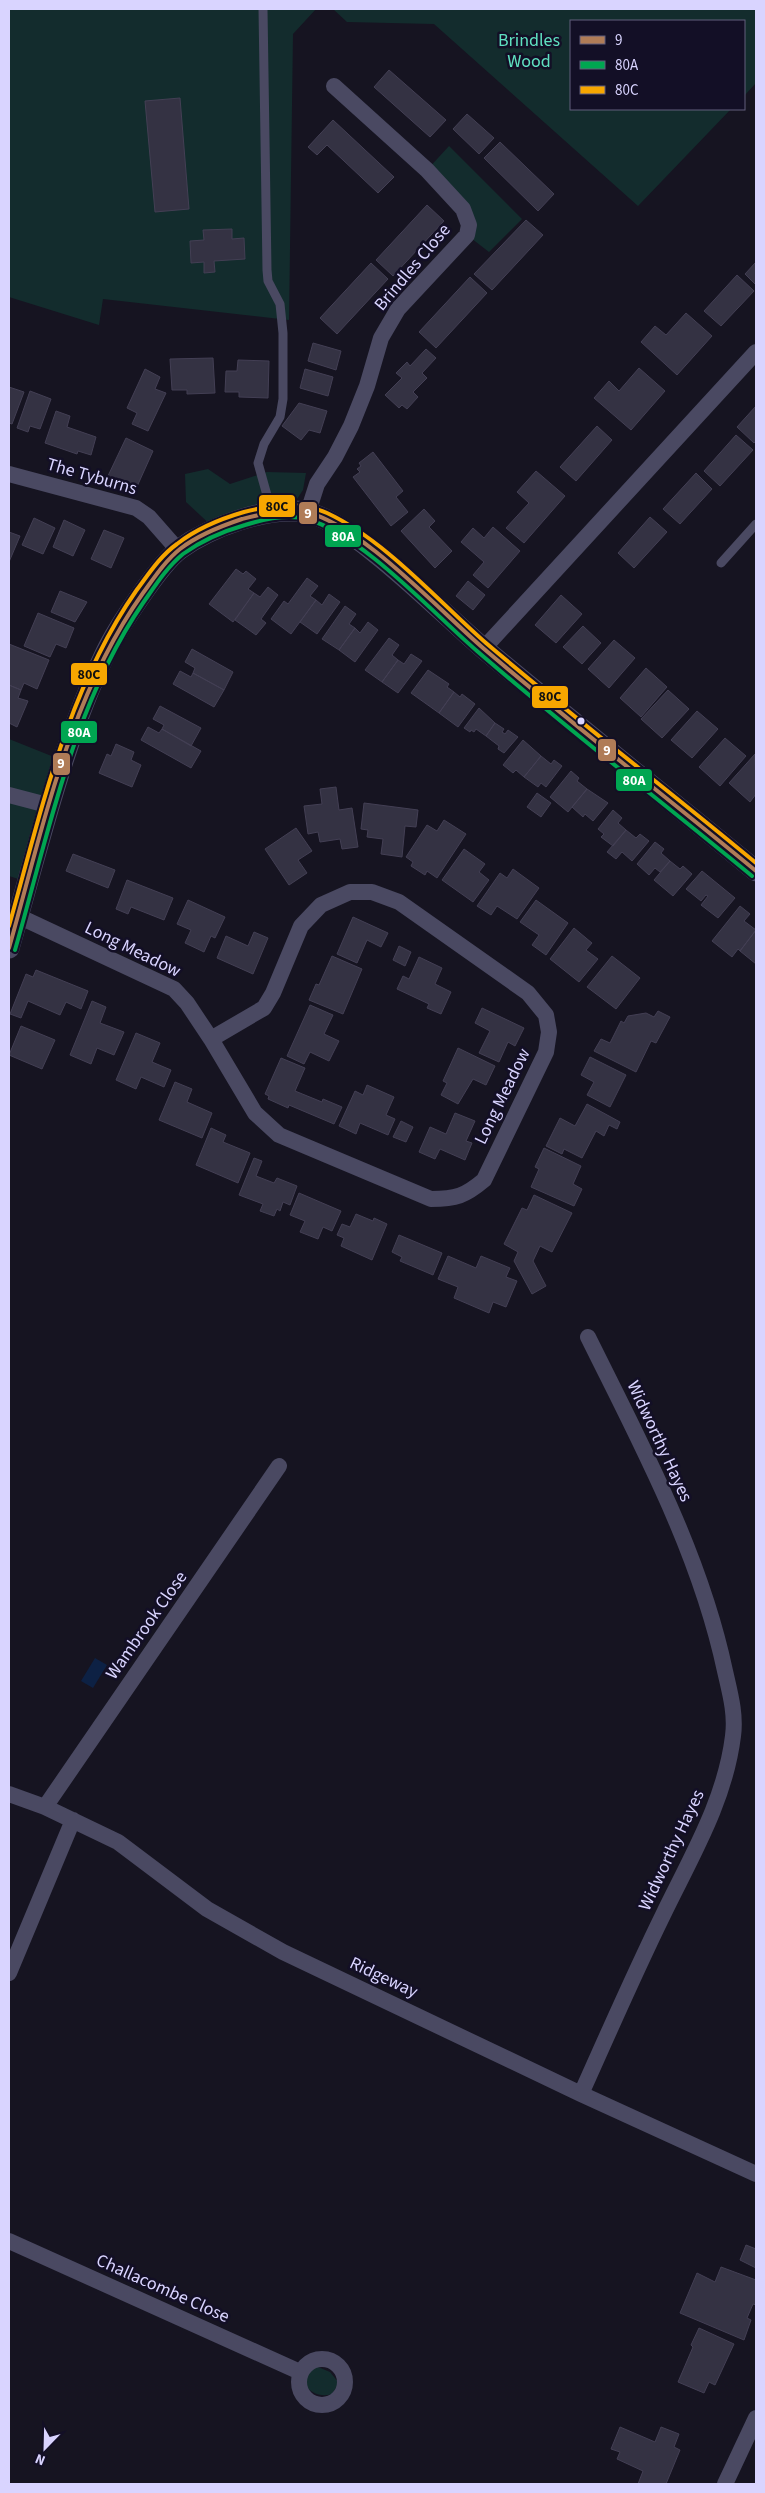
<svg xmlns="http://www.w3.org/2000/svg" width="765" height="2493" font-family="'Source Sans 3',sans-serif">
<rect width="100%" height="100%" fill="#161421"/>
<path fill="#132c2d" d="M9,9H316L293,34L289,320L103,299L99,325L9,297Z
M333,9H756V83L744,96V21H571V109H731L638,206L434,24L347,22Z
M449,146L522,219L489,252L467,235L468,225L427,170Z
M208,469L230,484L267,472L306,473L303,490L289,511L215,529L186,502L185,474Z
M9,739L64,761L28,882L9,876Z
M318,2367L330,2372L339,2383L332,2394C305,2402 290,2366 318,2367Z"/>
<path fill="#0d2144" d="M95,1658L107,1665L93,1688L81,1681Z"/>
<path fill="#343243" stroke="#433f54" d="M389,70L446,120L430,137L374,87Z
M180,98L189,209L155,212L145,101Z
M467,114L494,138L479,154L453,129Z
M333,120L394,177L378,193L327,145L317,155L308,147Z
M500,142L554,194L538,211L484,158Z
M427,205L444,221L393,276L376,260Z
M526,220L543,235L492,290L474,274Z
M232,229V239L244,238L245,259L214,261L215,272L204,273V262L191,263L190,241L204,240L203,230Z
M756,262V285L745,274Z
M371,263L388,279L337,334L320,318Z
M737,275L754,291L721,326L704,311Z
M470,277L487,293L436,348L419,332Z
M686,313L712,336L677,375L641,342L655,326L666,335Z
M313,343L341,351L336,370L308,361Z
M426,349L436,358L422,373L427,378L413,392L418,397L407,409L402,405L399,408L385,395L402,378L396,373L407,362L410,366Z
M213,358L215,393L187,394V390H172L170,359Z
M238,360L269,361L268,398L239,397V392H225L226,371H237Z
M639,368L665,391L631,430L594,398L609,381L619,391Z
M145,369L160,377L155,389L166,393L148,431L132,424L137,413L127,408Z
M305,369L333,377L328,396L300,388Z
M9,387L24,392L12,424L9,423Z
M30,391L51,399L40,429L30,426L28,432L17,428Z
M299,403L327,411L320,433L309,430L301,440L282,426Z
M756,406V441L754,443L737,427Z
M56,411L70,416L67,427L96,437L91,455L78,451L77,454L45,443Z
M597,426L612,440L576,481L560,467Z
M736,435L753,450L720,486L704,471Z
M126,438L153,451L135,491L107,478Z
M373,452L403,491L396,497L408,512L391,526L353,477L360,472L357,469L361,466L359,463Z
M536,471L565,496L524,543L506,528L529,503L517,492Z
M696,473L712,489L680,524L663,509Z
M424,509L435,521L429,527L452,551L435,568L401,531Z
M650,517L667,532L634,568L618,553Z
M34,518L55,528L43,554L22,545Z
M64,520L85,530L73,556L53,547Z
M493,527L520,551L488,588L473,575L484,562L461,542L473,528L484,538Z
M104,530L124,538L111,568L91,559Z
M9,532L20,536L9,562Z
M236,569L243,574L246,571L256,579L248,589L254,593L233,622L209,604Z
M307,578L318,586L310,596L316,600L291,634L271,619L284,601L288,604Z
M468,581L485,595L473,610L456,596Z
M268,587L278,595L261,619L266,623L256,635L235,620L254,593L260,597Z
M60,591L87,602L75,622L51,612Z
M329,594L340,602L317,634L300,622L316,600L322,605Z
M561,595L582,614L556,643L535,625Z
M345,606L356,614L349,624L355,628L339,650L322,639Z
M38,613L74,628L66,648L56,644L50,657L24,646Z
M368,622L378,630L355,662L339,650L355,628L360,633Z
M583,626L601,643L582,664L563,647Z
M389,638L399,645L392,655L398,660L382,682L365,670Z
M614,640L635,658L609,688L588,669Z
M9,644L49,660L37,689L24,683L21,690L9,685Z
M192,649L233,672L224,690L193,673L195,668L185,662Z
M411,654L422,661L398,693L382,682L398,660L404,664Z
M646,668L667,687L641,717L620,698Z
M428,670L449,684L447,687L454,692L439,713L411,693Z
M180,671L191,677L193,673L224,690L214,707L173,684Z
M9,685L21,690L18,698L28,701L17,727L9,723Z
M668,690L689,709L662,738L641,719Z
M454,692L460,697L462,694L475,704L458,727L439,713Z
M160,706L201,728L191,746L162,729L164,725L153,719Z
M479,708L495,723L486,736L476,729L474,732L471,730L470,732L464,728Z
M697,711L718,729L692,758L671,740Z
M495,723L504,729L502,732L505,734L508,730L518,737L504,753L498,749L499,746L486,736Z
M148,727L159,733L162,729L201,751L191,768L141,740Z
M725,738L746,756L720,786L699,767Z
M523,740L541,756L524,777L516,770L513,773L503,765Z
M116,744L134,752L131,760L141,765L132,787L99,773L107,754L111,756Z
M755,754L756,794L750,802L729,783Z
M541,756L551,764L554,760L562,766L546,787L541,783L538,787L524,777Z
M571,771L579,778L577,781L587,789L568,812L550,797Z
M336,787L339,810L352,808L358,847L342,849L340,839L320,842L318,832L308,834L304,806L322,804L320,789Z
M587,789L608,803L593,821L585,814L583,817L572,807Z
M537,793L551,803L541,817L527,807Z
M364,803L418,810L416,827L405,826L402,857L381,854L383,839L367,837L368,830L361,829Z
M613,810L622,818L618,823L626,830L613,846L601,837L604,834L598,829Z
M444,820L466,834L437,878L427,871L425,875L411,866L413,862L406,857L427,825L437,831Z
M296,828L312,851L298,860L307,873L289,885L265,849Z
M626,830L636,838L640,834L649,841L632,861L622,852L616,859L607,852Z
M655,842L664,849L661,853L670,861L660,872L655,868L649,875L637,864Z
M464,849L485,864L479,872L489,880L473,902L442,880Z
M73,854L115,870L108,888L66,871Z
M670,861L680,869L683,866L692,874L673,896L654,880Z
M513,869L539,888L517,919L497,906L491,915L477,906L500,873L507,878Z
M702,871L735,898L718,918L701,905L708,896L706,895L701,901L686,889Z
M127,880L173,898L164,920L131,907L128,914L116,909Z
M188,900L225,917L215,938L211,936L204,952L185,943L191,930L177,924Z
M536,900L568,923L546,955L532,945L539,935L520,922Z
M740,906L750,914L744,921L756,930L740,951L738,949L732,957L712,941Z
M353,917L388,933L381,947L367,940L357,963L337,954Z
M574,928L592,943L586,950L598,959L579,982L550,959Z
M756,930V964L740,951Z
M254,932L268,938L253,974L217,958L226,936L248,946Z
M399,946L411,952L405,966L393,960Z
M332,956L362,969L343,1014L309,1000L316,984L319,985Z
M612,956L640,978L616,1009L587,987Z
M419,957L442,968L435,984L451,992L441,1014L427,1008L429,1004L397,989L403,976L409,979Z
M36,970L88,991L81,1009L66,1002L60,1015L28,1001L21,1018L10,1014L26,974L33,977Z
M92,1001L106,1007L100,1023L124,1032L114,1055L97,1048L91,1064L70,1055Z
M310,1005L333,1015L324,1034L339,1041L329,1061L310,1052L304,1064L287,1056Z
M482,1008L524,1028L515,1046L508,1042L499,1062L479,1053L490,1031L475,1023Z
M658,1011L670,1017L656,1043L651,1041L636,1072L594,1051L601,1039L610,1043L621,1021L624,1023L628,1016L646,1013L654,1017Z
M21,1026L55,1040L42,1069L9,1055Z
M136,1033L160,1043L152,1062L171,1070L164,1087L141,1077L136,1089L116,1080Z
M458,1048L495,1066L486,1085L473,1079L458,1104L441,1095L447,1083L443,1081Z
M590,1057L626,1075L610,1107L587,1095L594,1082L581,1075Z
M281,1058L305,1068L295,1091L322,1102L323,1099L342,1107L334,1124L289,1105L288,1108L268,1099L269,1096L265,1094Z
M175,1082L192,1089L187,1102L212,1113L202,1138L159,1120Z
M367,1085L394,1097L386,1115L395,1119L388,1135L360,1123L356,1134L339,1126L355,1091L363,1095Z
M587,1104L620,1122L617,1129L609,1125L604,1136L596,1131L582,1158L564,1149L562,1154L546,1146L560,1118L575,1126Z
M455,1113L475,1121L466,1141L472,1143L465,1160L440,1149L435,1159L419,1152L430,1127L446,1134Z
M401,1121L413,1127L406,1142L393,1137Z
M211,1128L226,1135L223,1142L250,1153L238,1183L196,1165Z
M544,1148L581,1166L573,1184L582,1189L574,1206L531,1187L539,1169L535,1167Z
M254,1158L262,1161L256,1176L274,1183L277,1178L297,1186L290,1205L283,1202L280,1211L277,1209L274,1216L260,1211L263,1204L239,1195Z
M299,1193L341,1211L332,1231L323,1227L318,1239L300,1232L305,1221L290,1215Z
M534,1195L572,1213L552,1252L540,1246L533,1261L546,1286L532,1294L514,1261L518,1252L504,1244L522,1208L527,1210Z
M356,1214L373,1221L374,1218L387,1224L372,1260L341,1246L344,1238L337,1235L342,1224L350,1227Z
M399,1235L442,1253L433,1275L400,1261L402,1257L392,1252Z
M448,1256L476,1268L481,1256L510,1268L506,1277L517,1281L506,1307L493,1302L489,1313L454,1298L458,1287L438,1279Z
M746,2245L756,2249V2268L740,2260Z
M721,2267L756,2280V2305L753,2304L747,2318L751,2320L744,2340L680,2313L697,2273L715,2282Z
M699,2328L734,2344L715,2385L709,2382L704,2393L678,2382L693,2347L691,2345Z
M620,2427L655,2442L661,2427L679,2434L674,2447L680,2450L666,2484H638L643,2471L617,2459L620,2452L611,2449Z"/>
<g fill="none" stroke-linecap="round" stroke-linejoin="round">
<path stroke="#4a4962" stroke-width="9" d="M263,9L267,270L268,281L280,304L283,333V399L280,417L264,444L258,463L272,513
M721,563L756,524"/>
<path stroke="#4a4962" stroke-width="16" d="M9,474L136,508L149,517L178,550
M308,512L317,484L335,457L351,426L367,386L381,338L398,309L467,235L469,225L463,209L427,170L334,86
M484,648L756,352
M9,795L51,806
M18,916L174,989L187,1003L211,1039L255,1113L279,1135L431,1199C456,1199 465,1196 484,1180L546,1052L549,1032L546,1015L528,993L399,902L372,892H350L321,905L301,926L273,993L264,1008L211,1039
M9,1794L45,1807L118,1842L207,1909L283,1952L581,2094L756,2174
M45,1807L279,1466
M9,1973L73,1820
M581,2094C608,2034 634,1974 663,1915C691,1857 725,1801 733,1736C736,1714 730,1693 725,1671C700,1553 641,1444 588,1337
M9,2241L300,2372
M299 2382a23 23 0 1 1 46 0a23 23 0 1 1-46 0Z
M725,2484L756,2418"/>
<path stroke="#4a4962" stroke-width="21" d="M9,948C38,849 61,745 106,652C117,629 160,563 180,549C210,527 267,506 305,512C352,520 444,615 483,648C573,723 665,796 756,871"/>
<defs>
<path id="bus-1" d="M9,948C43,828 69,697 143,593C154,578 165,561 180,549C198,535 221,526 242,519C262,514 285,508 305,512C359,523 440,611 483,648C572,724 665,796 756,871"/>
<path id="bus-2" d="M15,950C49,832 73,705 143,603C155,586 167,567 183,554C201,541 224,531 245,525C264,519 287,514 307,519C362,535 433,613 477,651C567,729 661,801 752,876"/>
<path id="bus-3" d="M9,926C41,812 67,690 136,591C148,575 160,556 177,544C196,529 220,519 244,512C271,505 300,501 327,513C385,540 438,601 486,643C574,718 667,789 756,863"/>
</defs>
<use href="#bus-1" stroke="#130f26" stroke-width="8"/>
<use href="#bus-2" stroke="#130f26" stroke-width="8"/>
<use href="#bus-3" stroke="#130f26" stroke-width="8"/>
<use href="#bus-1" stroke="#b07c57" stroke-width="4"/>
<use href="#bus-2" stroke="#00a651" stroke-width="4"/>
<use href="#bus-3" stroke="#f7a600" stroke-width="4"/>
</g>
<circle fill="#d9d4ff" stroke="#130f26" stroke-width="2" cx="581" cy="721" r="4.5"/>
<g text-anchor="middle" stroke-width="5" stroke-linejoin="round" paint-order="stroke">
<g font-size="18" fill="#5fe0c0" stroke="#130f26">
<text x="529" y="46">Brindles<tspan x="529" dy="21">Wood</tspan></text>
</g>
<g font-size="18" fill="#d9d4ff" stroke="#130f26">
<text transform="translate(412 267) rotate(-50)" y="6">Brindles Close</text>
<text transform="translate(92 476) rotate(16)" y="6">The Tyburns</text>
<text transform="translate(133 949) rotate(26)" y="6">Long Meadow</text>
<text transform="translate(502 1096) rotate(-64)" y="6">Long Meadow</text>
<text transform="translate(660 1441) rotate(65)" y="6">Widworthy Hayes</text>
<text transform="translate(146 1625) rotate(-55)" y="6">Wambrook Close</text>
<text transform="translate(671 1850) rotate(-65)" y="6">Widworthy Hayes</text>
<text transform="translate(384 1977) rotate(25)" y="6">Ridgeway</text>
<text transform="translate(163 2288) rotate(24)" y="6">Challacombe Close</text>
</g>
</g>
<g stroke="#130f26" stroke-width="2">
<rect x="258" y="494" width="38" height="24" rx="5" fill="#f7a600"/>
<rect x="298" y="501" width="20" height="24" rx="5" fill="#b07c57"/>
<rect x="324" y="524" width="38" height="24" rx="5" fill="#00a651"/>
<rect x="70" y="662" width="38" height="24" rx="5" fill="#f7a600"/>
<rect x="531" y="685" width="38" height="24" rx="5" fill="#f7a600"/>
<rect x="60" y="720" width="38" height="24" rx="5" fill="#00a651"/>
<rect x="597" y="738" width="20" height="24" rx="5" fill="#b07c57"/>
<rect x="52" y="752" width="19" height="24" rx="5" fill="#b07c57"/>
<rect x="615" y="768" width="38" height="24" rx="5" fill="#00a651"/>
</g>
<g font-size="14" text-anchor="middle" font-weight="bold" fill="#fff">
<text x="308" y="518">9</text>
<text x="343" y="541">80A</text>
<text x="79" y="737">80A</text>
<text x="607" y="755">9</text>
<text x="61" y="768">9</text>
<text x="634" y="785">80A</text>
</g>
<g font-size="14" text-anchor="middle" font-weight="bold" fill="#111">
<text x="277" y="511">80C</text>
<text x="89" y="679">80C</text>
<text x="550" y="701">80C</text>
</g>
<rect width="765" height="2493" fill="none" stroke="#d9d4ff" stroke-width="20"/>
<rect x="570" y="20" width="175" height="90" fill="#130f26" stroke="#625e7d"/>
<rect x="580" y="36" width="25" height="8" fill="#b07c57" stroke="#625e7d"/>
<text x="615" y="45" font-size="15" fill="#d9d4ff">9</text>
<rect x="580" y="61" width="25" height="8" fill="#00a651" stroke="#625e7d"/>
<text x="615" y="70" font-size="15" fill="#d9d4ff">80A</text>
<rect x="580" y="86" width="25" height="8" fill="#f7a600" stroke="#625e7d"/>
<text x="615" y="95" font-size="15" fill="#d9d4ff">80C</text>
<g transform="translate(45 2448) rotate(203)" stroke="#130f26" stroke-width="4" paint-order="stroke">
<path d="M0-4L9 19L0 12L-9 19Z" fill="#d9d4ff"/>
<text y="-8" font-size="14" font-weight="bold" text-anchor="middle" fill="#d9d4ff">N</text>
</g>
</svg>
